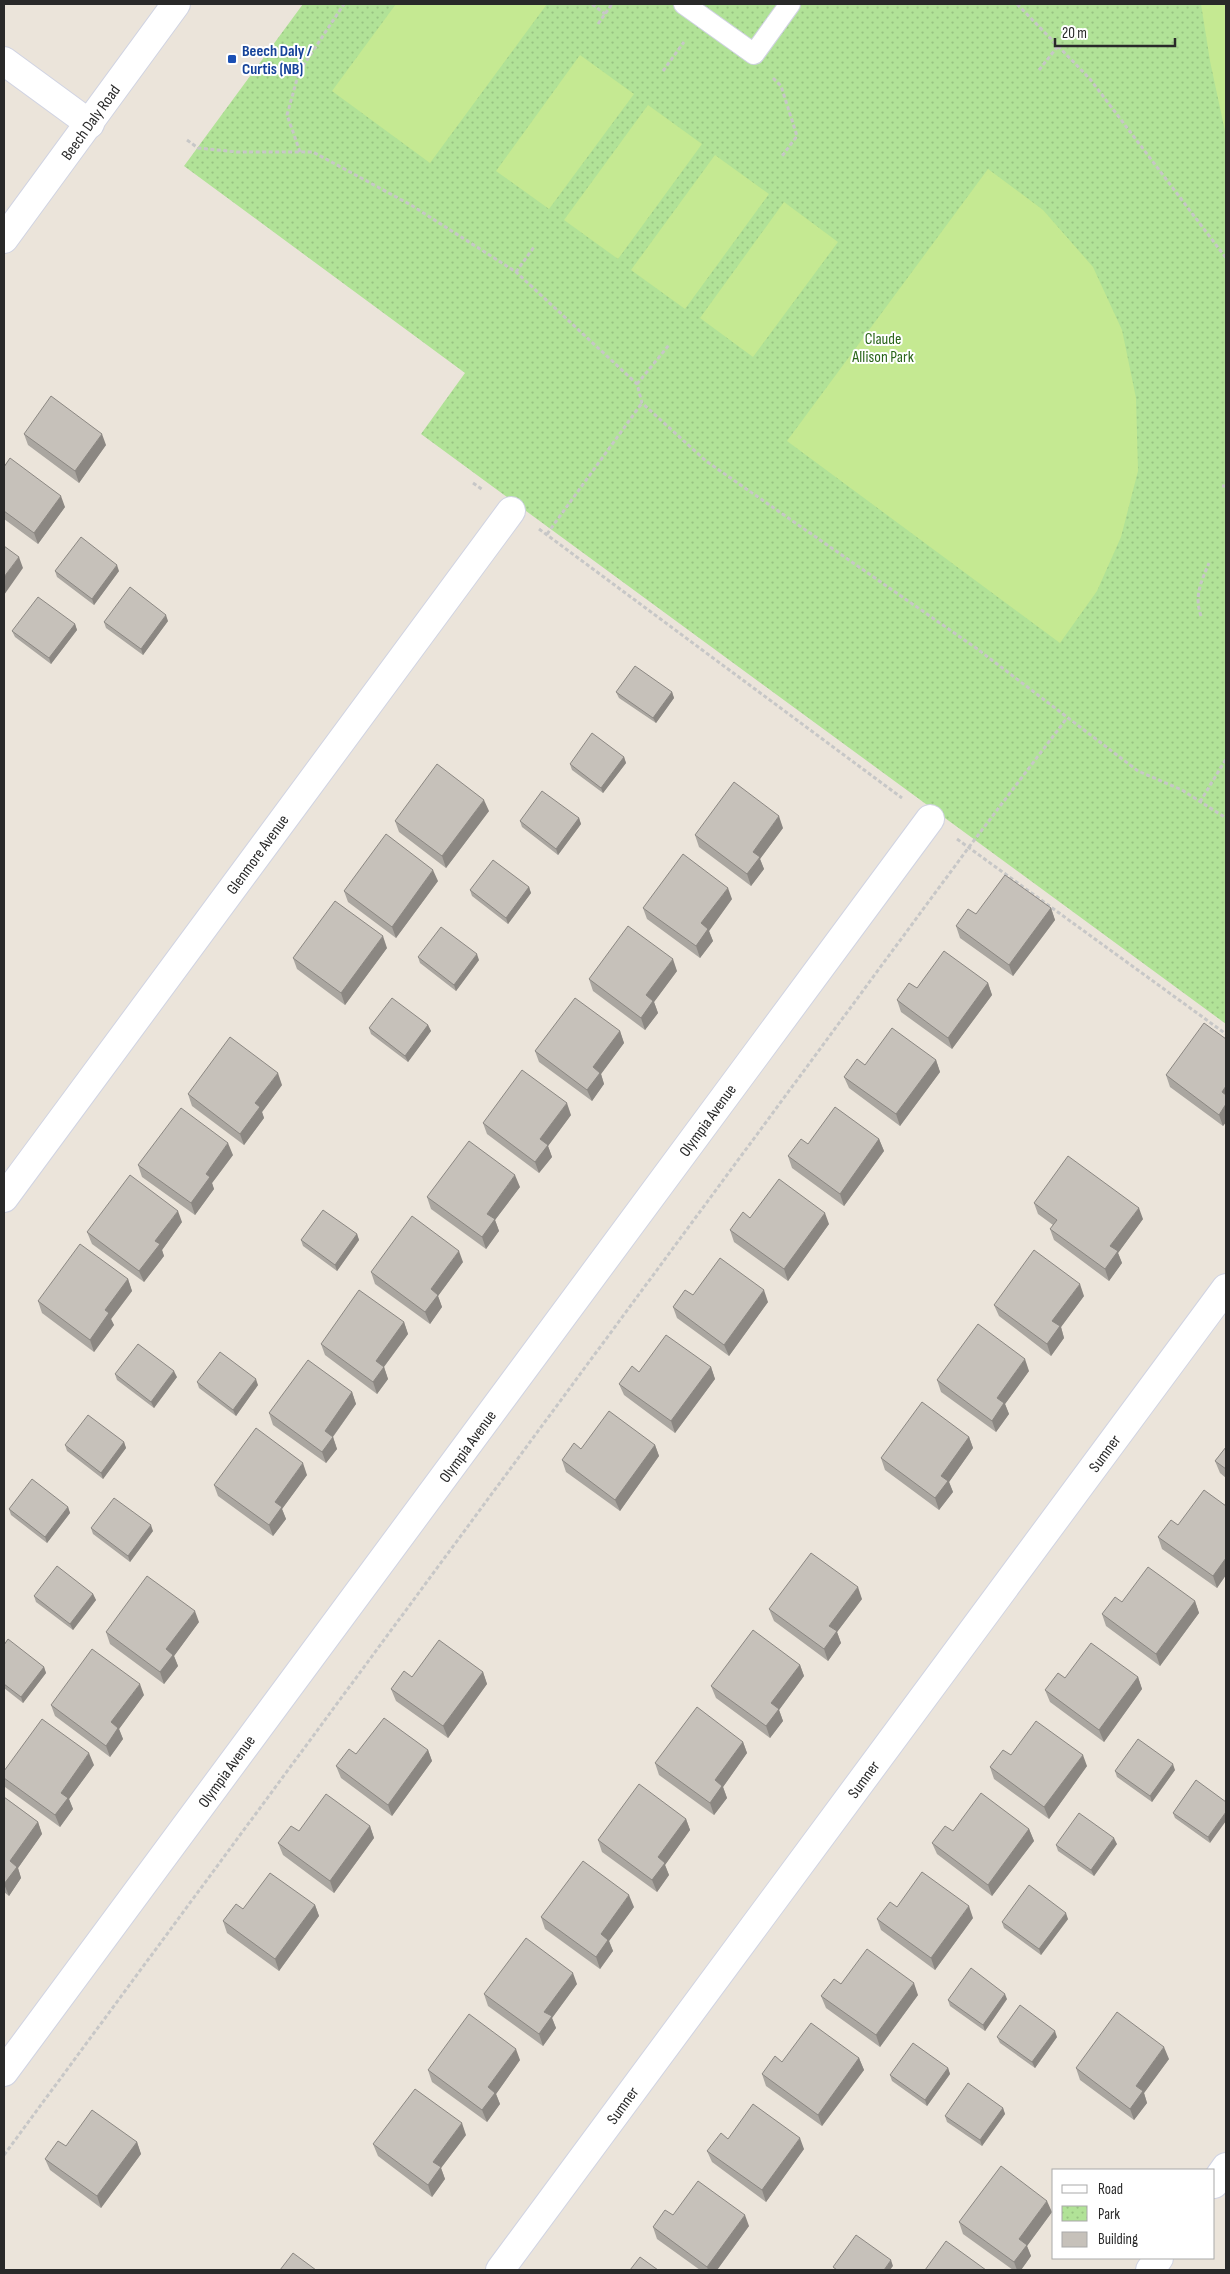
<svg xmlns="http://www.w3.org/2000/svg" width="1230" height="2274" font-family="'Sofia Sans Condensed',sans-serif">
<defs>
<pattern id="park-dots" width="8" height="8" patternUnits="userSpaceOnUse" patternTransform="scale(1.25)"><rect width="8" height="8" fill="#b1e297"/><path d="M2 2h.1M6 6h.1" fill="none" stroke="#98c282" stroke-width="1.8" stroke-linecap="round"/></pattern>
</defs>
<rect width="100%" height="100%" fill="#ebe4da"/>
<path fill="url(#park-dots)" d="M303,4H1226V1024L421,434L465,373L184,166Z"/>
<path fill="#c5e992" d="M396,4H547L430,163L332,91Z
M1201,4H1226V136L1210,61Z
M580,55L634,94L549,209L496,171Z
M648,105L702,144L618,259L564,220Z
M715,155L769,194L685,309L631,270Z
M988,169L1043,210L1093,267L1122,330L1136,398L1138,471L1121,537L1097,591L1060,643L787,441Z
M784,202L838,242L753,357L700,318Z"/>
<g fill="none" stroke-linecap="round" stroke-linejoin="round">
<defs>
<path id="service" d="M684,4L754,54L790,4"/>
<path id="minor" d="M4,61L90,124
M4,1198L511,511
M4,2072L930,819
M1214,2184L1226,2167
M500,2270L1226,1288
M1150,2270L1159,2258"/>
<path id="secondary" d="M4,239L176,4"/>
</defs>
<use href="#service" stroke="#d0d3e2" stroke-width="22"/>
<use href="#minor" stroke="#d0d3e2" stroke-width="30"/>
<use href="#secondary" stroke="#d0d3e2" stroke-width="30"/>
<path stroke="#c7c7c7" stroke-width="3" stroke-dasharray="4 2.5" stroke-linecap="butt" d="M592,4L605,14
M1017,4L1090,79L1226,258
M598,24L612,4
M1039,70L1058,46
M663,71L684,42
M773,78L781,86L797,136L782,156
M187,140L198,148L237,152H313L411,205L516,272L637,384L642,403L706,461L976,648L1138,771L1182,790L1226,818
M300,152L287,115L299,72L344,4
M516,272L534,247
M637,384L669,345
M473,483L483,490
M1222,486H1226
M539,529L902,798
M547,534L642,403
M1201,616C1194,596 1201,582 1209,563
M1200,802L1226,759
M957,839L1226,1034
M4,2155L969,847L1067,718"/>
<use href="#service" stroke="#fff" stroke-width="20"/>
<use href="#minor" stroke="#fff" stroke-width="28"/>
<use href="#secondary" stroke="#fff" stroke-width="28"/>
</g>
<path fill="#aaa6a0" d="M24,434L106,445L79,483L28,445Z
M4,467L65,507L38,544L4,519Z
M55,571H119L94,605L57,577Z
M168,621L143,655L106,628L104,622Z
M75,624L77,630L51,664L15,637L12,631Z
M616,692H672L674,698L656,723L619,698Z
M624,757L626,763L603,793L572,770L570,764Z
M489,811L446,868L399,832L395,821Z
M579,818L581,824L558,855L522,827L520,821Z
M783,828L760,859L764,869L751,886L699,847L695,835Z
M438,881L396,938L348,902L344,891Z
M529,887L531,893L508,924L472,896L470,890Z
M732,899L709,931L713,941L700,958L647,919L643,908Z
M1051,908L1055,920L1013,976L960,938L956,926L976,914Z
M387,948L345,1005L297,969L293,958Z
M418,957L479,960L456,991L420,963Z
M677,971L654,1002L658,1013L645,1030L593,991L589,979Z
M988,983L992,995L952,1049L901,1012L897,1000L917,988Z
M428,1025L431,1031L408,1062L371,1034L369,1028Z
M620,1031L624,1043L601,1074L604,1084L592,1101L539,1062L535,1051Z
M1226,1039V1122L1223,1126L1170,1087L1166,1075Z
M936,1060L940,1072L900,1126L849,1088L844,1077Z
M282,1085L262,1112L264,1118L244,1145L192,1106L188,1094Z
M571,1115L548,1146L552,1157L539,1173L487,1134L483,1123Z
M879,1139L884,1151L844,1206L792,1168L788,1156L808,1144Z
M233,1155L212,1183L214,1189L195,1215L142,1177L138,1165Z
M520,1187L495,1220L499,1231L486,1249L431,1209L427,1197Z
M1034,1203L1143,1219L1118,1253L1122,1263L1109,1281L1054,1240L1050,1229L1053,1225L1038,1214Z
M750,1218L829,1224L788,1281L734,1242L730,1230Z
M182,1222L162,1250L164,1256L144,1282L92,1244L87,1232Z
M357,1234L359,1240L337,1271L303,1246L301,1240Z
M463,1262L438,1296L442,1307L430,1324L375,1284L371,1272Z
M128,1279L132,1291L111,1319L114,1325L94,1352L42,1313L38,1301Z
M693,1295L768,1302L729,1356L677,1318L673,1307Z
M1084,1296L1061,1327L1064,1338L1051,1356L999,1316L994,1305Z
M404,1322L408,1334L384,1367L388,1379L377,1394L325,1355L321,1344Z
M711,1367L715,1379L675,1433L624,1395L619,1384L639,1372Z
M1029,1371L1005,1404L1009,1414L996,1432L941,1392L937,1380Z
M115,1374L177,1377L154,1408L117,1380Z
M197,1382L258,1385L236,1416L199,1388Z
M352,1392L356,1404L333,1437L337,1449L326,1463L273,1425L269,1413Z
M969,1437L973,1448L949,1482L953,1492L939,1510L885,1470L881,1458Z
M124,1442L126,1448L103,1479L67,1451L65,1445Z
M655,1445L659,1456L620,1511L566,1472L562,1460L581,1449Z
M1226,1447V1478L1220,1473L1215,1461Z
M307,1475L282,1509L286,1519L273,1536L218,1496L214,1485Z
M1226,1506V1575L1217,1588L1162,1549L1158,1537L1178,1525Z
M68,1507L70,1513L47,1543L11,1515L9,1509Z
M91,1528L153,1531L130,1562L93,1534Z
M93,1594L96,1600L73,1630L36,1602L34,1596Z
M862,1599L837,1632L841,1643L828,1661L774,1621L769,1609Z
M1195,1601L1199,1613L1160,1666L1106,1626L1102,1614L1122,1602Z
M199,1622L174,1656L178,1666L164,1684L110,1644L106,1632Z
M4,1645L44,1667L46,1673L23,1703L4,1688Z
M800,1665L804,1676L779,1710L783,1721L770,1738L716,1698L711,1686Z
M483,1672L487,1684L448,1738L396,1701L391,1689L412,1677Z
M1138,1677L1142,1689L1104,1742L1050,1702L1045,1690L1065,1678Z
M144,1695L119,1729L123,1739L110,1757L55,1716L51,1705Z
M743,1742L747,1753L723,1787L727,1798L714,1815L659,1775L655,1763Z
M428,1750L432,1761L392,1816L341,1778L336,1766L356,1754Z
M1011,1755L1087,1766L1049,1819L994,1779L990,1767Z
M94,1765L69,1799L73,1809L60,1827L5,1787L4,1784V1771Z
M1175,1770L1152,1802L1117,1777L1115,1771Z
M1196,1780L1210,1843L1175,1818L1173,1813Z
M4,1797L38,1822L42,1834L18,1868L21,1878L9,1896L4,1892Z
M686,1819L690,1830L665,1865L669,1875L657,1892L602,1852L598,1840Z
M370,1826L374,1838L334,1893L283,1855L278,1843L299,1831Z
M1029,1829L1034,1841L992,1896L937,1854L932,1843L953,1831Z
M1117,1844L1094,1876L1058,1851L1056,1845Z
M315,1905L319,1916L279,1971L227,1933L223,1921L243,1909Z
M634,1907L609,1941L613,1951L600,1969L545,1929L541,1917Z
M897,1907L973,1918L935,1970L881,1930L877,1919Z
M1068,1919L1041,1955L1004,1928L1002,1922Z
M577,1984L552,2018L556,2028L543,2046L488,2006L484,1994Z
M841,1984L918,1995L880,2047L826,2008L821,1996Z
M1007,1999L985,2031L950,2006L948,2000Z
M997,2037H1057L1035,2068L1000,2043Z
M859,2058L864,2070L822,2126L766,2086L762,2074L782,2062Z
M1169,2059L1144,2093L1147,2103L1134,2120L1080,2080L1076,2068Z
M520,2060L496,2094L500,2104L487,2122L432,2082L428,2070Z
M948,2068L950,2074L927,2106L892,2081L890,2075Z
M1003,2108L1005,2114L982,2146L947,2122L945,2116Z
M466,2135L441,2168L445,2179L432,2197L378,2156L373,2144Z
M728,2139L804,2149L766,2202L712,2162L707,2151Z
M137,2142L141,2154L101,2208L50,2170L45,2159L66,2146Z
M1052,2212L1027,2246L1031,2256L1021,2270H1013L963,2234L959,2222Z
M673,2215L749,2226L717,2270H700L657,2239L653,2227Z"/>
<path fill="#8b8782" d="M102,434L106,445L79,483L75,471Z
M61,496L65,507L38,544L34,533Z
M19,557L23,568L4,595V577Z
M117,565L119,571L94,605L92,599Z
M166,615L168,621L143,655L141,649Z
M75,624L77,630L51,664L49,658Z
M672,692L674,698L656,723L653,718Z
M624,757L626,763L603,793L601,788Z
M484,800L489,811L446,868L442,856Z
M779,816L783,828L760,859L764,869L751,886L747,874L753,852Z
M579,818L581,824L558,855L556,849Z
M433,870L438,881L396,938L392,927Z
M529,887L531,893L508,924L506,918Z
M728,888L732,899L709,931L713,941L700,958L696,946L701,923Z
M1051,908L1055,920L1013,976L1009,965Z
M383,936L387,948L345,1005L341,993Z
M477,954L479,960L456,991L454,985Z
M673,959L677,971L654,1002L658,1013L645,1030L641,1018L646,995Z
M988,983L992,995L952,1049L948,1038Z
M428,1025L431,1031L408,1062L405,1056Z
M620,1031L624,1043L601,1074L604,1084L592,1101L587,1090L593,1067Z
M936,1060L940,1072L900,1126L896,1114Z
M278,1073L282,1085L262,1112L264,1118L244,1145L240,1134L255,1103Z
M1226,1086V1104L1222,1092Z
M567,1103L571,1115L548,1146L552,1157L539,1173L535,1162L540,1139Z
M1226,1104V1122L1223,1126L1219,1115Z
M879,1139L884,1151L844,1206L840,1194Z
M228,1143L233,1155L212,1183L214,1189L195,1215L191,1203L206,1174Z
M515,1175L520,1187L495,1220L499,1231L486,1249L482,1237L487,1214Z
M1139,1208L1143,1219L1118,1253L1122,1263L1109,1281L1105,1269L1110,1246Z
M178,1211L182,1222L162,1250L164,1256L144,1282L139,1271L155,1241Z
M825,1213L829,1224L788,1281L784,1269Z
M357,1234L359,1240L337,1271L335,1265Z
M459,1251L463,1262L438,1296L442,1307L430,1324L425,1312L431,1289Z
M128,1279L132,1291L111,1319L114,1325L94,1352L90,1340L105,1310Z
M1080,1284L1084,1296L1061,1327L1064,1338L1051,1356L1047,1344L1052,1321Z
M764,1290L768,1302L729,1356L724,1345Z
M404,1322L408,1334L380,1372L376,1361Z
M1025,1359L1029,1371L1005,1404L1009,1414L996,1432L992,1421L997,1398Z
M384,1367L388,1379L377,1394L373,1382Z
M711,1367L715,1379L675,1433L671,1421Z
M174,1371L177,1377L154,1408L151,1402Z
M256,1379L258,1385L236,1416L233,1410Z
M352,1392L356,1404L329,1442L325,1431Z
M333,1437L337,1449L326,1463L322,1452Z
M969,1437L973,1448L949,1482L953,1492L939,1510L935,1498L941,1476Z
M124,1442L126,1448L103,1479L101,1473Z
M655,1445L659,1456L620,1511L615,1500Z
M303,1463L307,1475L282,1509L286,1519L273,1536L269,1525L275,1502Z
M68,1507L70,1513L47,1543L45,1537Z
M151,1525L153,1531L130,1562L128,1556Z
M1226,1558V1575L1217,1588L1213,1576Z
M858,1587L862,1599L837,1632L841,1643L828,1661L824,1649L829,1626Z
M93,1594L96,1600L73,1630L70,1624Z
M1195,1601L1199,1613L1160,1666L1156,1654Z
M195,1611L199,1622L174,1656L178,1666L164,1684L160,1672L166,1649Z
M800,1665L804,1676L779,1710L783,1721L770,1738L766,1726L771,1703Z
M44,1667L46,1673L23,1703L21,1697Z
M483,1672L487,1684L448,1738L443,1726Z
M1138,1677L1142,1689L1104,1742L1099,1730Z
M140,1684L144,1695L119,1729L123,1739L110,1757L106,1746L111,1722Z
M743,1742L747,1753L723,1787L727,1798L714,1815L710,1803L715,1780Z
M428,1750L432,1761L392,1816L388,1805Z
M89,1753L94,1765L69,1799L73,1809L60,1827L55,1815L61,1793Z
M1083,1755L1087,1766L1049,1819L1044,1807Z
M1173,1764L1175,1770L1152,1802L1150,1796Z
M1226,1812V1821L1210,1843L1208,1837Z
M686,1819L690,1830L665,1865L669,1875L657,1892L652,1880L658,1857Z
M38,1822L42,1834L18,1868L21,1878L9,1896L4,1884L10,1861Z
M370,1826L374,1838L334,1893L330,1881Z
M1029,1829L1034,1841L992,1896L988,1885Z
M1114,1838L1117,1844L1094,1876L1091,1870Z
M629,1895L634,1907L609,1941L613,1951L600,1969L596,1957L601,1934Z
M315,1905L319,1916L279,1971L275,1959Z
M969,1906L973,1918L935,1970L931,1958Z
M1066,1913L1068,1919L1041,1955L1039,1949Z
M573,1973L577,1984L552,2018L556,2028L543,2046L539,2034L544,2012Z
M914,1983L918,1995L880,2047L876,2035Z
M1005,1994L1007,1999L985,2031L983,2025Z
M1055,2031L1057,2037L1035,2068L1032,2062Z
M1164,2047L1169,2059L1144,2093L1147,2103L1134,2120L1130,2109L1136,2086Z
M516,2049L520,2060L496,2094L500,2104L487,2122L482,2110L488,2087Z
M859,2058L864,2070L822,2126L818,2115Z
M948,2068L950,2074L927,2106L925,2100Z
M1003,2108L1005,2114L982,2146L980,2140Z
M462,2123L466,2135L441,2168L445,2179L432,2197L428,2185L433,2162Z
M800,2138L804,2149L766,2202L762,2190Z
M137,2142L141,2154L101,2208L97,2196Z
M1047,2201L1052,2212L1027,2246L1031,2256L1021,2270H1017L1014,2262L1019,2239Z
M745,2215L749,2226L717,2270H708L707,2267Z
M891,2260L893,2266L890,2270H884Z"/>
<path fill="#c6c1ba" stroke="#8b8782" d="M51,396L102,434L75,471L24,434Z
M10,458L61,496L34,533L4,511V467Z
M81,537L117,565L92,599L55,571Z
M4,546L19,557L4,577Z
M130,587L166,615L141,649L104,622Z
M38,597L75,624L49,658L12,631Z
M635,666L672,692L653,718L616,692Z
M592,733L624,757L601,788L570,764Z
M437,764L484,800L442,856L395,821Z
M734,782L779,816L753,852L760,857L747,874L695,835Z
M542,791L579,818L556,849L520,821Z
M386,834L433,870L392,927L344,891Z
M683,854L728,888L701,923L708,929L696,946L643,908Z
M493,860L529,887L506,918L470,890Z
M1005,875L1051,908L1009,965L956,926L968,909L976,914Z
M335,901L383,936L341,993L293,958Z
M628,926L673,959L646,995L653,1001L641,1018L589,979Z
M441,927L477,954L454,985L418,957Z
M944,951L988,983L948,1038L897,1000L909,983L917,988Z
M392,998L428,1025L405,1056L369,1028Z
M575,998L620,1031L593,1067L600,1073L587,1090L535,1051Z
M1204,1023L1226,1039V1086L1222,1092L1226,1095V1104L1219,1115L1166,1075Z
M892,1028L936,1060L896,1114L844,1077L857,1059L865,1065Z
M230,1037L278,1073L255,1103L260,1107L240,1134L188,1094Z
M522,1070L567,1103L540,1139L548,1145L535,1162L483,1123Z
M835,1107L879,1139L840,1194L788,1156L801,1139L808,1144Z
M181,1108L228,1143L206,1174L210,1177L191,1203L138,1165Z
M469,1141L515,1175L487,1214L495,1219L482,1237L427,1197Z
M1068,1156L1139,1208L1110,1246L1118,1251L1105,1269L1050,1229L1057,1220L1034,1203Z
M130,1175L178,1211L155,1241L160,1244L139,1271L87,1232Z
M779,1179L825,1213L784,1269L730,1230L743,1212L750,1218Z
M323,1210L357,1234L335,1265L301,1240Z
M412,1216L459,1251L431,1289L438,1295L425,1312L371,1272Z
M80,1244L128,1279L105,1310L109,1313L90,1340L38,1301Z
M1034,1250L1080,1284L1052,1321L1060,1326L1047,1344L994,1305Z
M720,1258L764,1290L724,1345L673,1307L685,1290L693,1295Z
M359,1290L404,1322L376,1361L384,1367L373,1382L321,1344Z
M978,1324L1025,1359L997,1398L1004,1403L992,1421L937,1380Z
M666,1335L711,1367L671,1421L619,1384L632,1366L639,1372Z
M138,1344L174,1371L151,1402L115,1374Z
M220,1352L256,1379L233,1410L197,1382Z
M308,1360L352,1392L325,1431L333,1437L322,1452L269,1413Z
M922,1402L969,1437L941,1476L948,1481L935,1498L881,1458Z
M609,1411L655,1445L615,1500L562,1460L574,1443L581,1449Z
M88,1415L124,1442L101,1473L65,1445Z
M256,1428L303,1463L275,1502L282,1507L269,1525L214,1485Z
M1226,1447V1469L1215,1461Z
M32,1479L68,1507L45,1537L9,1509Z
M1204,1490L1226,1506V1558L1213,1576L1158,1537L1171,1520L1178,1525Z
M114,1498L151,1525L128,1556L91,1528Z
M811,1553L858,1587L829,1626L837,1631L824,1649L769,1609Z
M57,1566L93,1594L70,1624L34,1596Z
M1148,1567L1195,1601L1156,1654L1102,1614L1115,1597L1122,1602Z
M147,1576L195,1611L166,1649L173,1655L160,1672L106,1632Z
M753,1630L800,1665L771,1703L779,1709L766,1726L711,1686Z
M8,1639L44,1667L21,1697L4,1684V1645Z
M439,1640L483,1672L443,1726L391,1689L404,1671L412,1677Z
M1091,1643L1138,1677L1099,1730L1045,1690L1058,1673L1065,1678Z
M92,1649L140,1684L111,1722L118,1728L106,1746L51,1705Z
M697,1707L743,1742L715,1780L722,1786L710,1803L655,1763Z
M384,1718L428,1750L388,1805L336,1766L349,1749L356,1754Z
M42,1719L89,1753L61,1793L68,1798L55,1815L4,1778V1771Z
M1036,1721L1083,1755L1044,1807L990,1767L1003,1750L1011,1755Z
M1138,1739L1173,1764L1150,1796L1115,1771Z
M1196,1780L1226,1802V1812L1208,1837L1173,1813Z
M639,1784L686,1819L658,1857L665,1863L652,1880L598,1840Z
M981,1793L1029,1829L988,1885L932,1843L945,1826L953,1831Z
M326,1794L370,1826L330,1881L278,1843L291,1826L299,1831Z
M4,1797L38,1822L10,1861L17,1867L4,1884Z
M1079,1813L1114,1838L1091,1870L1056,1845Z
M583,1861L629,1895L601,1934L608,1940L596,1957L541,1917Z
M922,1872L969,1906L931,1958L877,1919L890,1902L897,1907Z
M270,1873L315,1905L275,1959L223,1921L236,1904L243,1909Z
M1029,1885L1066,1913L1039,1949L1002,1922Z
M526,1938L573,1973L544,2012L552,2016L539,2034L484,1994Z
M867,1949L914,1983L876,2035L821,1996L834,1979L841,1984Z
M971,1968L1005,1994L983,2025L948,2000Z
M1020,2005L1055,2031L1032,2062L997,2037Z
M1117,2012L1164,2047L1136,2086L1143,2091L1130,2109L1076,2068Z
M469,2014L516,2049L488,2087L495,2093L482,2110L428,2070Z
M811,2023L859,2058L818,2115L762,2074L775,2056L782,2062Z
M913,2043L948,2068L925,2100L890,2075Z
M968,2083L1003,2108L980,2140L945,2116Z
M415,2089L462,2123L433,2162L441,2167L428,2185L373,2144Z
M753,2104L800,2138L762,2190L707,2151L721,2133L728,2139Z
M92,2110L137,2142L97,2196L45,2159L58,2141L66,2146Z
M1001,2166L1047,2201L1019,2239L1027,2245L1014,2262L959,2222Z
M698,2181L745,2215L707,2267L653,2227L665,2210L673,2215Z
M856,2235L891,2260L884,2270H837L833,2267Z
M946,2241L986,2270H925Z
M293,2253L316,2270H280Z
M640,2257L658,2270H630Z"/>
<rect fill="#1a4fb4" stroke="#fff" stroke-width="2" x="227" y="54" width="10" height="10" rx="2.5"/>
<g text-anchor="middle" stroke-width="4" stroke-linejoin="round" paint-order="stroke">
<g font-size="16" font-weight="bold" fill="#164399" stroke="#fff" text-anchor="start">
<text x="242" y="56">Beech Daly /<tspan x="242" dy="18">Curtis (NB)</tspan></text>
</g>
<g font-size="16" fill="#292929" stroke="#fff">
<text transform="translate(90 122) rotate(-54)" y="6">Beech Daly Road</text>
<text transform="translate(257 854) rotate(-54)" y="6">Glenmore Avenue</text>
<text transform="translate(707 1120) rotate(-54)" y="6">Olympia Avenue</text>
<text transform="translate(467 1446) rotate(-54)" y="6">Olympia Avenue</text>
<text transform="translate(1104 1453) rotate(-54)" y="6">Sumner</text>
<text transform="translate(226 1771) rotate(-54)" y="6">Olympia Avenue</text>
<text transform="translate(863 1779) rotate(-54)" y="6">Sumner</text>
<text transform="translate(622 2105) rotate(-54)" y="6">Sumner</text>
</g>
<g font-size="16" fill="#2a651a" stroke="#fff">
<text x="883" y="344">Claude<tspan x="883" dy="18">Allison Park</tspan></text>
</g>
</g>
<rect width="1230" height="2274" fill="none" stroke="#292929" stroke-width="10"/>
<rect x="1052" y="2169" width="162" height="90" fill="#ffffff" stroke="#a9a9a9"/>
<rect x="1062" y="2185" width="25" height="8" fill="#ffffff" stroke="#a9a9a9"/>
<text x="1098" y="2194" font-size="15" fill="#292929">Road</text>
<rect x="1062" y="2206" width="25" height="15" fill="url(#park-dots)" stroke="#a9a9a9"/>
<text x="1098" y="2219" font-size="15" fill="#292929">Park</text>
<rect x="1062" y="2232" width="25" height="15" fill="#c6c1ba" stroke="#a9a9a9"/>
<text x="1098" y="2244" font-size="15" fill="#292929">Building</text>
<path d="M1055 38v8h120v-8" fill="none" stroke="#292929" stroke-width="2.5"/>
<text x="1062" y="38" font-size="15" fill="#292929" stroke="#ffffff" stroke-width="4" paint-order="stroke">20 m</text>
</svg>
